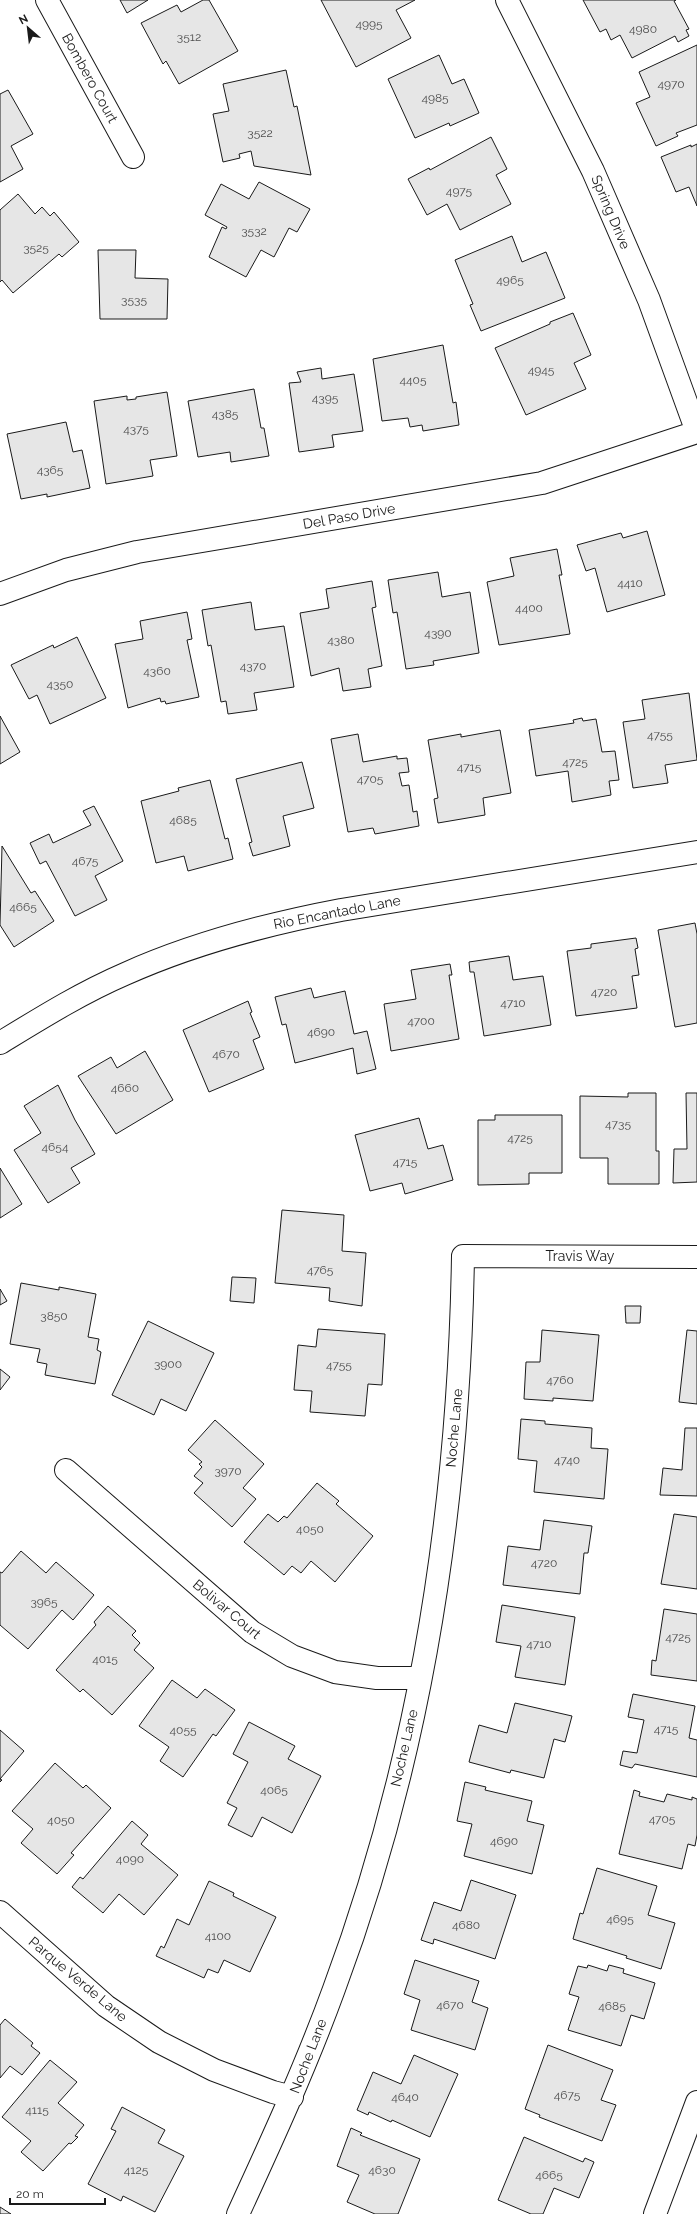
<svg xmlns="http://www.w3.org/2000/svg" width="697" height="2214" font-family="Raleway,sans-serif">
<rect width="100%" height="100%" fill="#fff"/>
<path fill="#e6e6e6" stroke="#1a1a1a" d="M120,0H148L127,13Z
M203,0H209L238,51L179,84L166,61L163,64L141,23L177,5L181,12Z
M321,0H415L396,10L411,38L356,67Z
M583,0H676L674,1L689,29L686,30L689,36L678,42L675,36L632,58L620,35L611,40L606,29L600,32Z
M697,45V125L676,133L678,136L656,146L636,103L650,97L639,72Z
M439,55L452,84L464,79L479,113L450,126L449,123L415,138L388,79Z
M286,70L294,107L297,106L311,175L254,166L251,151L239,154L240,158L223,162L213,114L229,111L223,84Z
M8,90L33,134L11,146L23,169L0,182V94Z
M491,137L507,169L496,175L511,204L460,230L447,204L427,215L408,179L429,168L430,170Z
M697,144V206L689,187L676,192L661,157L691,145V147Z
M259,182L310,209L297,232L289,228L274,257L261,250L246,277L209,257L222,227L226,229L227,227L205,215L221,184L249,199Z
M18,194L35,214L42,207L50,216L54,212L79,242L62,257L59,254L13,293L2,280L0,282V210Z
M512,236L522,262L546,252L565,298L481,331L470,305L473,304L455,260Z
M98,250H136L135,278L168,279L167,319H100Z
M573,313L591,355L574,363L586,389L526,415L495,348L550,324V322Z
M443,345L453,403L456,402L459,425L423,431L422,425L410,427L408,418L382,421L373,359Z
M321,368L322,379L354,374L363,431L332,435L334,447L299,452L289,383L301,382L297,372Z
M254,389L261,428H264L269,456L231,462L230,452L198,457L188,401Z
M167,392L177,456L150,460L153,476L106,484L94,401L127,396V400L136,399V397Z
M66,422L73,452L82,450L90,488L47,497V494L21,499L7,434Z
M647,531L665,595L607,612L595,568L586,571L577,545L621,533L623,538Z
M557,549L562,575H559L570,634L499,645L487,582L514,576L510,558Z
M438,572L442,597L470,592L479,653L433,661L434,665L406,669L397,612L393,613L388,580Z
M372,581L376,607L372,608L382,666L368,669L371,687L343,691L339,668L311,676L300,613L329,608L326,589Z
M251,602L255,630L284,626L294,687L254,693L257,710L228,714L226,701L221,702L211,645L208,646L202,610Z
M187,612L192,639L187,640L199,697L166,704L165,701L161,702L160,698L128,708L115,644L143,639L140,621Z
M77,637L106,698L50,724L37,695L29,699L11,665L53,645L54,648Z
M689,693L697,760L665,765L668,783L633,788L623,722L645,719L642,700Z
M0,716L20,752L0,764Z
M582,718L583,721L596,719L602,752L615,751L619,780L609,781L611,795L572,802L568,771L536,776L529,730L574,723L573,720Z
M500,730L511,793L483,798L485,815L438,823L434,799L438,798L428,740L461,734V737Z
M358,734L363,762L397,756V759L407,758L409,772L399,773L402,786L409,785L413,812L417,811L419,826L375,834L373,828L348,832L331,739Z
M302,762L314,808L283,816L290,846L253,856L249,843L252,842L236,779Z
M210,780L225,839L228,838L233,859L188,871L184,856L156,863L141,801L179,791L178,788Z
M94,806L123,861L95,876L107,900L75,916L46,861L40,864L30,843L49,834L53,843L91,825L83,811Z
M2,846L31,893L35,891L54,921L14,947L0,925Z
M695,923L697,934V1023L675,1027L658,930Z
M636,938L638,948L635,949L639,975L632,976L637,1008L576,1016L567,951L591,948V944Z
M509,956L513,980L543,976L551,1025L484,1036L474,972H470L469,962Z
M450,964L452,975H449L459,1039L391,1051L384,1004L416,999L411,970Z
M311,988L314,998L345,991L354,1034L367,1031L376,1069L357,1074L353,1048L295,1063L286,1024L282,1025L275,997Z
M248,1001L252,1012L250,1013L260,1037L253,1040L264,1069L209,1092L183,1030Z
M145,1051L173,1100L116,1134L78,1076L111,1057L117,1068Z
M58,1085L75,1120L95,1154L71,1168L80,1183L48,1203L14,1150L41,1133L24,1106Z
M628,1093H656V1151H659V1184H608V1158H580V1096L628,1097Z
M686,1093H697V1182L673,1183L674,1149H687Z
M495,1115H562V1173H529V1184L478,1185V1120H495Z
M419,1118L428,1149L443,1145L453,1180L405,1194L402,1183L370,1191L355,1135Z
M0,1168L22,1204L0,1218Z
M282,1210L344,1215L342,1251L366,1253L362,1306L329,1301L330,1288L275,1283Z
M232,1277L256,1278L254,1303L230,1301Z
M21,1283L59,1290V1287L96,1294L88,1337L99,1339L97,1350L101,1352L95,1384L45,1375L47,1364L37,1362L40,1349L10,1344Z
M0,1289L7,1301L0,1305Z
M625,1306H641L640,1323H626Z
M148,1321L214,1353L186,1411L161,1399L154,1415L112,1395Z
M318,1329L385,1334L382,1385L368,1384L365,1416L310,1412L312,1391L294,1390L298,1345L316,1347Z
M542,1330L599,1335L593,1401L553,1398V1401L524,1399L526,1362H540Z
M687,1330L697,1331V1404L679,1402Z
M0,1369L10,1377L0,1390Z
M521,1419L545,1421V1424L592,1428L591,1448L608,1449L604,1499L534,1492L537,1461L518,1459Z
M215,1420L264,1464L243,1488L256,1499L232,1527L194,1493L203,1483L194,1476L202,1467L199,1464L202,1462L188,1450Z
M685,1428H697V1496L660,1495L663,1468L682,1470Z
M317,1483L339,1501L336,1504L373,1536L335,1582L311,1561L301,1573L292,1566L284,1575L244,1542L268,1514L278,1522L284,1516L287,1518Z
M674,1514L697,1517V1589L661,1584Z
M544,1520L592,1526L588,1553H584L580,1594L503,1585L508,1546L540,1550Z
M21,1551L46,1573L56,1562L94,1595L73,1620L62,1610L28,1649L0,1625V1572L2,1573Z
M502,1605L575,1617L565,1685L515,1677L521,1646L496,1642Z
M108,1606L136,1631L132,1635L140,1643L134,1650L154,1668L112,1715L83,1689L80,1692L56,1670L96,1625L94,1622Z
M664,1609L697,1614V1681L651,1675L652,1660L656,1661Z
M172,1680L197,1698L205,1689L235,1710L216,1736L213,1734L183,1777L160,1761L169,1747L139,1726Z
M633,1694L695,1706L689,1738L697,1740V1777L635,1764L632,1768L620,1765L623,1751L637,1753L644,1720L628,1717Z
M515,1703L572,1716L565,1742L554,1739L544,1778L511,1770L510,1773L469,1762L479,1725L507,1733Z
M249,1722L295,1746L288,1759L321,1776L292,1833L262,1817L252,1837L228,1825L237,1808L227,1803L248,1762L233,1754Z
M0,1730L24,1751L0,1779L2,1780L0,1782Z
M55,1763L83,1788L86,1785L111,1808L71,1853L74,1855L57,1874L21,1843L33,1829L12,1811Z
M465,1782L486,1787L485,1790L532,1801L527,1821L544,1825L532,1874L464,1856L472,1824L457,1821Z
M634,1790L640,1792L639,1796L664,1802L667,1794L692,1800V1797L697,1799V1835L695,1846L688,1844L682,1869L619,1854Z
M132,1821L148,1835L141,1844L178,1875L144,1915L119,1894L103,1913L72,1887L80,1877L83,1879Z
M597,1868L657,1886L648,1915L675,1923L661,1969L626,1958L627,1956L573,1939L580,1913L583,1914Z
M471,1880L516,1895L495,1959L434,1939L433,1944L421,1940L434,1902L461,1911Z
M209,1881L234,1893L233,1896L276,1917L250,1972L224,1960L218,1973L208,1969L204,1978L156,1956L161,1946L164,1948L177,1919L189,1925Z
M415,1960L479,1981L472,2002L488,2008L475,2050L411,2030L420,2000L404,1994Z
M588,1965L607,1971L609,1965L624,1969L623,1973L655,1983L644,2019L631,2015L621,2046L568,2030L579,1997L569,1994L578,1966L587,1968Z
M5,2019L33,2043L31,2046L40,2053L22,2075L10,2066L0,2078V2025Z
M548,2045L613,2070L601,2100L616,2105L602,2141L539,2117L540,2115L525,2109Z
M414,2055L458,2074L430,2137L392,2120L391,2122L369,2112L368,2115L357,2110L373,2072L401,2084Z
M50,2060L77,2082L58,2103L84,2125L75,2136L78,2137L71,2144L69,2143L43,2171L21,2152L31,2141L2,2117Z
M122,2107L165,2130L158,2143L184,2156L155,2212L123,2196L121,2201L88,2184L116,2131L111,2129Z
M351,2128L362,2133L360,2135L420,2159L398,2214H375L347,2202L359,2175L337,2166Z
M524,2137L583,2162L585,2158L594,2162L579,2198L554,2188L543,2214H531L498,2200Z
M0,2207L11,2214H0Z"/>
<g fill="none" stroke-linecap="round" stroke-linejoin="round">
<defs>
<path id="minor" d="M47,0L133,157
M507,0L593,171L649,300L697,432
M0,594L66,570L137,552L542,483L697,432
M0,1043C41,1018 81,993 125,974C194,943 267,924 341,910L697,852
M66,1470L252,1632L292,1656L335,1672L377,1678H420
M0,1912L106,2006L159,2042L214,2070L273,2092L292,2097
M238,2214C272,2140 306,2066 334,1989C421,1756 459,1504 463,1256L697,1257
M655,2214L697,2102"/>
</defs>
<use href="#minor" stroke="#1a1a1a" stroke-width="24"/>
<use href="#minor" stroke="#fff" stroke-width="22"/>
</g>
<g text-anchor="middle" stroke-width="3" stroke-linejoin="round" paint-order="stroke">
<g font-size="12" fill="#4d4d4d">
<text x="369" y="28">4995</text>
<text x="643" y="33">4980</text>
<text x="189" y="41">3512</text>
<text x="671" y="88">4970</text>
<text x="435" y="102">4985</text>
<text x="260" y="137">3522</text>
<text x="459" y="195">4975</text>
<text x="254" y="235">3532</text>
<text x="36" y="252">3525</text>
<text x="510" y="284">4965</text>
<text x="134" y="304">3535</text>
<text x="541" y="374">4945</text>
<text x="413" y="384">4405</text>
<text x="325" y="402">4395</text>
<text x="225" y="418">4385</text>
<text x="136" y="433">4375</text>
<text x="50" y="474">4365</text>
<text x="630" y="587">4410</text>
<text x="529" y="612">4400</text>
<text x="438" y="637">4390</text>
<text x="341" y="644">4380</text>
<text x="253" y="670">4370</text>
<text x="157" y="675">4360</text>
<text x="60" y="688">4350</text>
<text x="660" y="739">4755</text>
<text x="575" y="766">4725</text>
<text x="469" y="771">4715</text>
<text x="370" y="783">4705</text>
<text x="183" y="824">4685</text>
<text x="85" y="865">4675</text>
<text x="23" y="911">4665</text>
<text x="604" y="996">4720</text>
<text x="513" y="1007">4710</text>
<text x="421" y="1025">4700</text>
<text x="321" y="1036">4690</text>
<text x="226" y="1058">4670</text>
<text x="125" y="1092">4660</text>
<text x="618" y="1128">4735</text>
<text x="520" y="1142">4725</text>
<text x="55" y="1151">4654</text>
<text x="405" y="1166">4715</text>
<text x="320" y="1274">4765</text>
<text x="54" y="1320">3850</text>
<text x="168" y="1368">3900</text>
<text x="339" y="1369">4755</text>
<text x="560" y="1384">4760</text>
<text x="567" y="1464">4740</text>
<text x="228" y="1475">3970</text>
<text x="310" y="1533">4050</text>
<text x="544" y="1567">4720</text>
<text x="44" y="1606">3965</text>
<text x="678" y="1641">4725</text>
<text x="539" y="1648">4710</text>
<text x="105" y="1663">4015</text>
<text x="666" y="1733">4715</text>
<text x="183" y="1734">4055</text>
<text x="274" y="1794">4065</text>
<text x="662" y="1823">4705</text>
<text x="61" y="1824">4050</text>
<text x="504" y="1845">4690</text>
<text x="130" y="1863">4090</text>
<text x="620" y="1923">4695</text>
<text x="466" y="1929">4680</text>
<text x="218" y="1940">4100</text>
<text x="450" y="2009">4670</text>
<text x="612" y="2010">4685</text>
<text x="567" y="2099">4675</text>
<text x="405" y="2101">4640</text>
<text x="37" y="2114">4115</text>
<text x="136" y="2174">4125</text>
<text x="382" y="2174">4630</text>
<text x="549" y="2179">4665</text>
</g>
<g font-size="14" fill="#1a1a1a" stroke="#fff">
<text transform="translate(90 78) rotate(61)" y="5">Bombero Court</text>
<text transform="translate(611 212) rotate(67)" y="5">Spring Drive</text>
<text transform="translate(349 516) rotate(-10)" y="5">Del Paso Drive</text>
<text transform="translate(337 912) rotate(-11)" y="5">Rio Encantado Lane</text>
<text x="580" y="1261">Travis Way</text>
<text transform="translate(454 1428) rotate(-85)" y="5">Noche Lane</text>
<text transform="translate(227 1609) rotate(40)" y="5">Bolivar Court</text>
<text transform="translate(404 1748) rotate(-77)" y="5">Noche Lane</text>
<text transform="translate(78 1979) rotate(40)" y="5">Parque Verde Lane</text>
<text transform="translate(308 2056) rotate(-69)" y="5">Noche Lane</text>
</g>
</g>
<g transform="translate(28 28) rotate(332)" stroke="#ffffff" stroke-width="3" paint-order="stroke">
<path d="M0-3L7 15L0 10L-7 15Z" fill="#1a1a1a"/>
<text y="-6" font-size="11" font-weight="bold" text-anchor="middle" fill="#1a1a1a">N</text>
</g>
<path d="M10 2198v6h95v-6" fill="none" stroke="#1a1a1a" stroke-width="2"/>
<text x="16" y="2198" font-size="12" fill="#1a1a1a" stroke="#ffffff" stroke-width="3" paint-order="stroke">20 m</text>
</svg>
